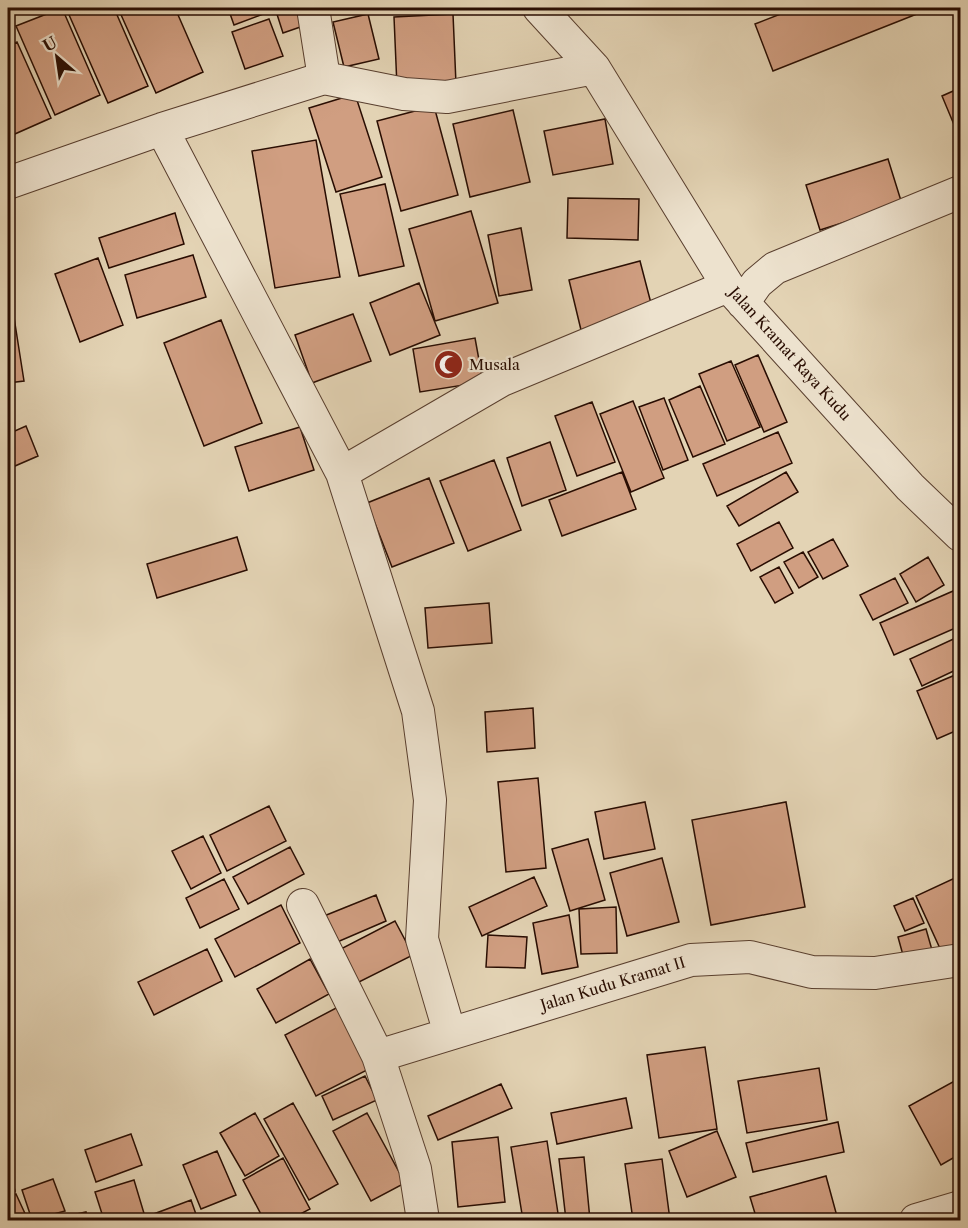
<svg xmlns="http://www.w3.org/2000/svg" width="968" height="1228" font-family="'Libre Caslon Text',serif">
<rect width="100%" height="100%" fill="#e3d3b4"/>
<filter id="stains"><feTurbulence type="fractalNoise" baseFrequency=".00333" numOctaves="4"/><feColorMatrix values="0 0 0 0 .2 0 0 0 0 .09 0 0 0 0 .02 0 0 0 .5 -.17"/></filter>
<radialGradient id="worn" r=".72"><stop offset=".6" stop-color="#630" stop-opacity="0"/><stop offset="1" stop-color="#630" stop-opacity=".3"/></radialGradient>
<path fill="#d09e81" stroke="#290d02" stroke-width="1.5" d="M62,8L100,95L55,115L16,26Z
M66,8H114L148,86L108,103Z
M118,8H175L203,72L156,93Z
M228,8H273L274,10L234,25Z
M275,8H304L309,24L283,33Z
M796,8H932L773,71L755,24Z
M368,14L379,59L344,67L333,22Z
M453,14L456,84L397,87L394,17Z
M269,19L283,56L245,69L232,32Z
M17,42L51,118L8,137V46Z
M960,88V139L942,96Z
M355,94L382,177L336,192L309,108Z
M434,106L458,195L401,211L377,121Z
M513,110L530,182L470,197L453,124Z
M605,119L613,164L553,175L544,131Z
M316,140L340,277L275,288L252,151Z
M888,159L902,204L820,230L806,185Z
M385,184L404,266L359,276L340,194Z
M568,198L639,199L638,240L567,238Z
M471,211L498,303L435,321L409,229Z
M175,213L184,244L109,268L99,238Z
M521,228L532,290L499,296L488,235Z
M193,255L206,297L137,318L125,275Z
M98,258L123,325L80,342L55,274Z
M640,261L653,311L581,330L569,280Z
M8,279L24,381L8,383Z
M419,283L440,335L390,355L370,303Z
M353,314L371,361L312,383L295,335Z
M221,320L262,423L204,446L164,343Z
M475,338L483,382L420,392L413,349Z
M758,355L787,422L764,432L735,365Z
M731,361L760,427L727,441L699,374Z
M700,386L725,444L693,457L669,400Z
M664,398L688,460L663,470L639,407Z
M633,401L664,478L631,492L600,414Z
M592,402L615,462L577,476L555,416Z
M26,426L38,456L8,469V434Z
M300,427L314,470L249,491L235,447Z
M778,432L792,463L717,496L703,464Z
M550,442L566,490L522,506L507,458Z
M494,460L521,530L468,551L440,481Z
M622,472L636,509L562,536L549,500Z
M786,472L798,492L739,526L727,506Z
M429,478L454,543L392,567L367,503Z
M779,522L793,548L751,571L737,544Z
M237,537L247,570L157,598L147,564Z
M833,539L848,566L823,579L808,552Z
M803,552L818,577L799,588L784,562Z
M928,557L944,585L916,602L900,574Z
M779,567L793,593L775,603L760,577Z
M895,578L908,603L873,620L860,595Z
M960,588V626L894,655L880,623Z
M489,603L492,643L428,648L425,608Z
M960,636V668L922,686L910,659Z
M960,673V729L937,739L917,691Z
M533,708L535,748L487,752L485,712Z
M538,778L546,868L506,872L498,782Z
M645,802L655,849L604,859L595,812Z
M786,802L805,907L711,925L692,820Z
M269,806L286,841L227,871L210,835Z
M203,836L221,873L191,889L172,851Z
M588,839L605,900L570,911L552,849Z
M290,847L304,874L248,904L233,877Z
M662,858L679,922L627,936L610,873Z
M534,877L547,906L482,936L469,907Z
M957,877L960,885V947L943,955L916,896Z
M224,879L239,909L200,928L186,898Z
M376,895L386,921L335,943L324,916Z
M913,898L924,923L905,931L894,906Z
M281,905L300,943L235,977L215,939Z
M616,907L617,953L581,954L579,909Z
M569,915L578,967L542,974L533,923Z
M395,921L413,955L349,987L333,953Z
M926,929L934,957L906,966L898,937Z
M488,935L527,937L525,968L486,967Z
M207,949L222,981L154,1015L138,982Z
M310,959L329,994L276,1023L257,989Z
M338,1007L369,1069L316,1096L285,1035Z
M705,1047L717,1129L659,1138L647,1055Z
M819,1068L827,1120L747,1133L738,1081Z
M365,1076L377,1100L333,1120L322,1096Z
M960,1078V1154L941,1165L909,1106Z
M501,1084L512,1108L438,1140L428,1116Z
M626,1098L632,1128L557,1144L551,1113Z
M293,1103L338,1184L309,1200L264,1119Z
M255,1113L279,1156L245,1176L220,1133Z
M367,1113L405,1183L371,1201L333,1131Z
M838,1122L844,1152L753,1172L746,1143Z
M717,1131L736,1177L687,1197L669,1151Z
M131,1134L142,1165L96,1182L85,1150Z
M498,1137L505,1202L458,1207L452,1142Z
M547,1141L559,1220H523L511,1147Z
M217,1151L236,1195L201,1209L183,1165Z
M584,1157L590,1220H566L559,1159Z
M283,1158L310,1209L289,1220H264L243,1180Z
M662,1159L670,1220H633L625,1164Z
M8,1162L15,1191L8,1192Z
M826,1176L838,1220H757L750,1197Z
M53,1179L65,1211L32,1220L22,1190Z
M134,1180L146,1220H104L95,1192Z
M16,1194L28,1220H8V1198Z
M191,1200L198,1220H154L151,1215Z
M86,1212L88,1220H50Z"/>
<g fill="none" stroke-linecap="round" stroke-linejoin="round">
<defs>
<path id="minor" d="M539,8L594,68L728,286L910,487L960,535
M324,78L404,94L447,97L594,68
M162,129L342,473L418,711L430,800L422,939L450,1034
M8,183L162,129L324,78L313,8
M743,303L757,283L775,268L960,192
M342,473L502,380L728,286
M303,905L378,1056L415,1169L423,1220
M378,1056L691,960L750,957L812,972L875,973L960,960
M916,1220L960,1207"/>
</defs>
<use href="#minor" stroke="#583e2e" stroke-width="34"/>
<use href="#minor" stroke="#ede2ce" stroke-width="32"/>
</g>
<defs>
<symbol id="mosque-disc" viewBox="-11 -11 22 22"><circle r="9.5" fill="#8f2418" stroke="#ede2ce"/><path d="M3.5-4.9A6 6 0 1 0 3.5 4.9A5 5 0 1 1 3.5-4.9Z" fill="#fff"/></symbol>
</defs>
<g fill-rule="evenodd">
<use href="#mosque-disc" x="432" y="348" width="33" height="33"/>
</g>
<g text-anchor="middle" stroke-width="4.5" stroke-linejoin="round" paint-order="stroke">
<g font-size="15" fill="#290d02" stroke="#ede2ce">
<text transform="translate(790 354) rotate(48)" y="5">Jalan Kramat Raya Kudu</text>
<text transform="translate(613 984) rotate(-17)" y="5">Jalan Kudu Kramat II</text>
</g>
<g font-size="15" fill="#290d02" stroke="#ede2ce" text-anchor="start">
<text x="469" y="370">Musala</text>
</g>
</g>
<rect width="968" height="1228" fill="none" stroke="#e3d3b4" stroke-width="30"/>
<rect x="9" y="9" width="950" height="1210" fill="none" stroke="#290d02" stroke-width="3"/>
<rect x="15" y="15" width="938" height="1198" fill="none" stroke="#290d02" stroke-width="1.5"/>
<g transform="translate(57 57) rotate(331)" stroke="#ede2ce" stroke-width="4.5" paint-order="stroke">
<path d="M0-4.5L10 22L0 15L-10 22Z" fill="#290d02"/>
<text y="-9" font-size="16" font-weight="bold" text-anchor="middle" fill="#290d02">U</text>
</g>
<rect width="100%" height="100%" filter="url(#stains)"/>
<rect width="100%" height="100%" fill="url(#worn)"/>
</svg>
